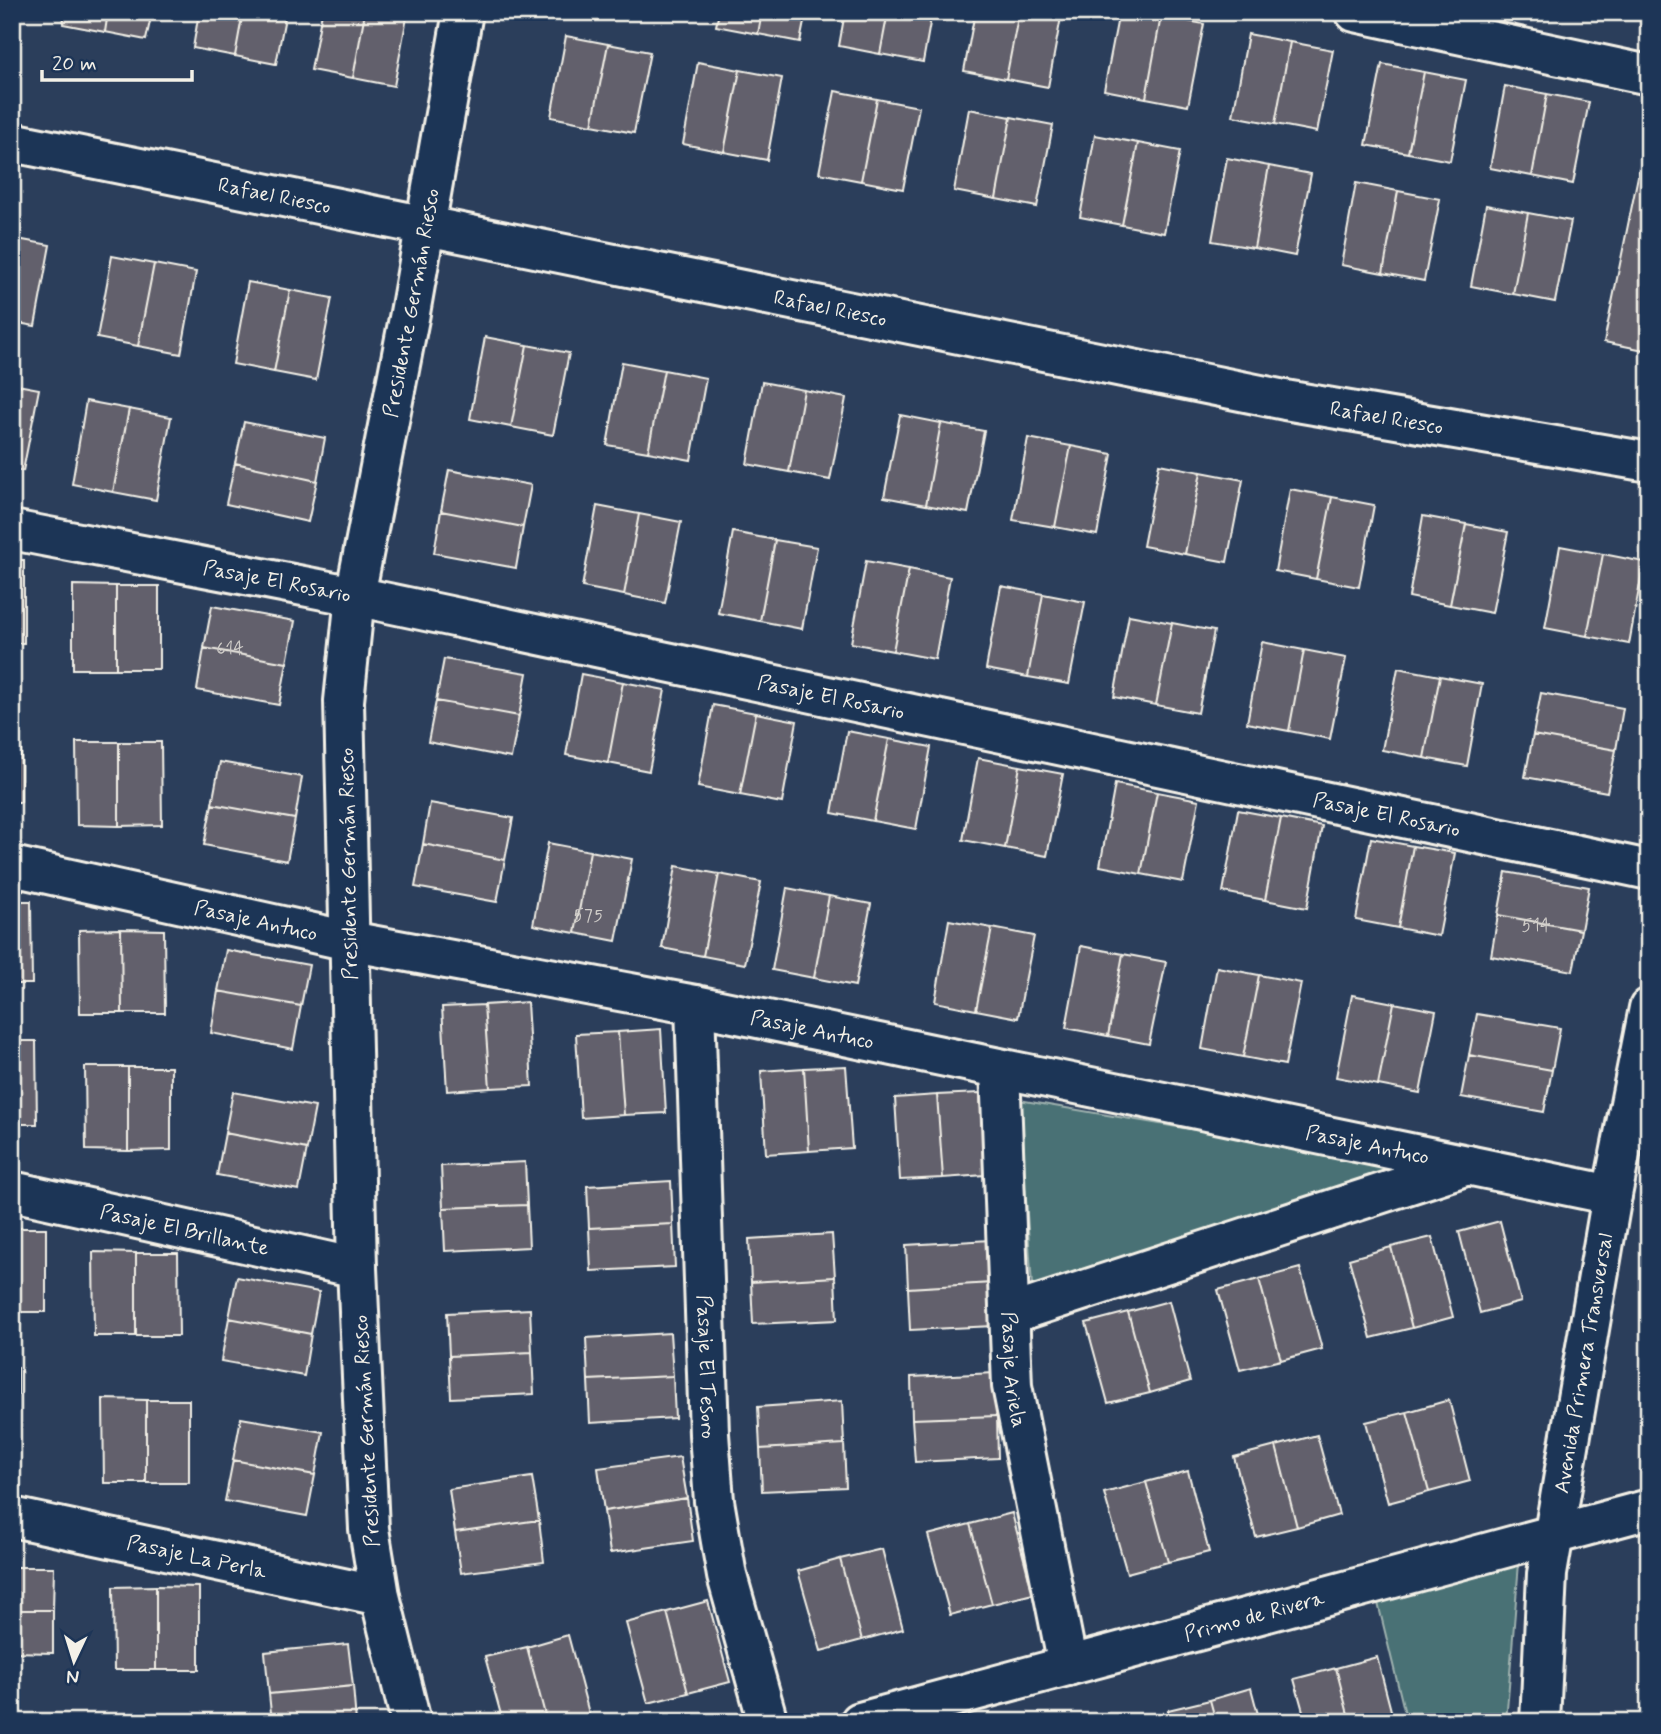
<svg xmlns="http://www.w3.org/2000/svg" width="1661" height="1734" font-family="Mynerve,sans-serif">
<rect width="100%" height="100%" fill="#2b3e5b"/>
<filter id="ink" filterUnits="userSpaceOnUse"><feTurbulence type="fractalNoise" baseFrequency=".0143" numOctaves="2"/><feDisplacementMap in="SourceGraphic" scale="14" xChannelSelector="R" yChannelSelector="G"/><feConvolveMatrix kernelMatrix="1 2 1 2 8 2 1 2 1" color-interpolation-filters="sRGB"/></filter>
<g filter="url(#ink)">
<path fill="#497175" stroke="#9eb1ae" stroke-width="2" d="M1019,1100L1412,1167L1032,1286Z
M1519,1563L1506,1722H1407L1377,1599Z"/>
<path fill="#62616c" stroke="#f4f1e8" stroke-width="2" d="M65,12H108L105,32L63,24Z
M108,12H152L146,40L105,32Z
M199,12H243L235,56L193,48Z
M243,12H286L276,64L235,56Z
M322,12H365L353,78L311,70Z
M365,12H408L394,86L353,78Z
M719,12H762L758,34L716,26Z
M762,12H806L800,42L758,34Z
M845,12H888L880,54L839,46Z
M888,12H932L923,62L880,54Z
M975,12H1019L1006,79L964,71Z
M1019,12H1062L1048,87L1006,79Z
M1119,12L1161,16L1146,98L1104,90Z
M1161,16L1204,24L1188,106L1146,98Z
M1248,34L1290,42L1275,124L1233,116Z
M566,36L608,44L592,125L551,117Z
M1290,42L1333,50L1317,132L1275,124Z
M608,44L650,52L634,133L592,125Z
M698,62L740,70L724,152L683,144Z
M1382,64L1424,72L1408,153L1366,145Z
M740,70L782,78L767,160L724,152Z
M1424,72L1466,80L1450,161L1408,153Z
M1505,86L1547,94L1532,176L1490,168Z
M835,91L877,99L861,181L819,173Z
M1547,94L1589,102L1573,184L1532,176Z
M877,99L919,107L903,189L861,181Z
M969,109L1011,117L996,199L954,191Z
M1011,117L1053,125L1037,207L996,199Z
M1095,135L1138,143L1122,225L1080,217Z
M1646,137L1649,138V351L1604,342Z
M1138,143L1180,151L1164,233L1122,225Z
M1227,158L1269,166L1254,248L1212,241Z
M1269,166L1311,174L1295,256L1254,248Z
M1356,183L1398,191L1383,273L1341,265Z
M1398,191L1440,199L1424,281L1383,273Z
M1486,205L1528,213L1513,294L1471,286Z
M1528,213L1571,221L1555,302L1513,294Z
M12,238L50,245L35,326L12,322Z
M112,256L154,264L138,346L97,338Z
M154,264L196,272L181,354L138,346Z
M248,282L290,290L274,372L233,364Z
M290,290L332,298L316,380L274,372Z
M485,337L527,345L511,427L470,419Z
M527,345L569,353L553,435L511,427Z
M622,362L664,370L648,452L607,445Z
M664,370L706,378L691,460L648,452Z
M762,382L804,390L789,472L747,464Z
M12,384L39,389L23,471L12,469Z
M804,390L846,398L830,480L789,472Z
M86,401L129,409L113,492L72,484Z
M129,409L171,417L156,500L113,492Z
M900,415L941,423L926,505L884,497Z
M244,422L325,438L317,481L235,463Z
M941,423L984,431L968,513L926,505Z
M1028,438L1071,446L1055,527L1013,520Z
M1071,446L1112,454L1097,535L1055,527Z
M235,463L317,481L308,522L226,504Z
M1159,464L1201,472L1185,554L1143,546Z
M449,470L531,485L523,527L441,511Z
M1201,472L1243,480L1227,562L1185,554Z
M1290,489L1332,497L1316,579L1275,571Z
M1332,497L1374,505L1359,587L1316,579Z
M597,506L639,514L624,595L582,587Z
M441,511L523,527L516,568L434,553Z
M639,514L681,522L665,603L624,595Z
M1423,516L1466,524L1450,605L1409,597Z
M1466,524L1508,532L1492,613L1450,605Z
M733,532L775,540L760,621L718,613Z
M775,540L817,547L802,629L760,621Z
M1560,546L1603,554L1587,636L1545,628Z
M1603,554L1644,562L1629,644L1587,636Z
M12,560H24V643H12Z
M866,561L909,569L893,651L851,643Z
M909,569L950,577L935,659L893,651Z
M73,585L116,586V669H73Z
M116,586H159V669H116Z
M1001,586L1043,594L1028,677L986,669Z
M1043,594L1085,602L1069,684L1028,677Z
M212,606L295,621L287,663L204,648Z
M1129,615L1172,623L1156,705L1114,697Z
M1172,623L1214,631L1198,713L1156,705Z
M1262,642L1304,650L1289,731L1247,723Z
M204,648L287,663L279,705L197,690Z
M1304,650L1346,658L1330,739L1289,731Z
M444,659L527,673L519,716L436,701Z
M1398,668L1440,676L1424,758L1382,750Z
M581,674L623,682L608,763L566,755Z
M1440,676L1482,684L1467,766L1424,758Z
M623,682L665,690L649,771L608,763Z
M1541,693L1623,708L1616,750L1533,735Z
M436,701L519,716L511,758L428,742Z
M713,705L756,713L740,795L698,787Z
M756,713L797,721L782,803L740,795Z
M12,719H21V802H12Z
M847,731L889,739L873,821L832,813Z
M1533,735L1616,750L1607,792L1525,777Z
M889,739L931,747L916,829L873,821Z
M76,742H119V826L77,825Z
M119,742H161L162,825L119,826Z
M978,758L1020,766L1005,848L963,840Z
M220,762L302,777L295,819L212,804Z
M1020,766L1063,774L1047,856L1005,848Z
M1115,784L1157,792L1141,874L1100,866Z
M1157,792L1199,800L1183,882L1141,874Z
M430,803L513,818L505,860L423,844Z
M212,804L295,819L287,861L204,845Z
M1238,810L1281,818L1265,900L1223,892Z
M1281,818L1322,826L1307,908L1265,900Z
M1371,838L1413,846L1398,928L1356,920Z
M548,843L590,851L575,933L533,925Z
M423,844L505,860L497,902L415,887Z
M1413,846L1455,853L1439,936L1398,928Z
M590,851L632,859L616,941L575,933Z
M676,866L719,874L703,956L662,948Z
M1506,872L1589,887L1581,930L1498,915Z
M719,874L761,882L745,964L703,956Z
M787,888L829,896L814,978L772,970Z
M829,896L871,904L855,986L814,978Z
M12,901H31L32,984H12Z
M1498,915L1581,930L1573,971L1491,956Z
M949,920L992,928L976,1010L935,1002Z
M992,928L1034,936L1018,1018L976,1010Z
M121,929L122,1013H80L79,930Z
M121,929L164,930L165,1013H122Z
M1081,946L1123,954L1108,1036L1066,1028Z
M226,950L309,965L301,1006L218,991Z
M1123,954L1166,962L1149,1044L1108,1036Z
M1217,967L1259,975L1243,1057L1202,1049Z
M1259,975L1301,983L1285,1065L1243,1057Z
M218,991L301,1006L293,1049L211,1033Z
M1352,995L1394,1003L1378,1085L1336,1077Z
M527,1002L532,1086L490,1088L484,1005Z
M1394,1003L1436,1011L1420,1093L1378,1085Z
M484,1005L490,1088L447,1091L442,1007Z
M1477,1014L1560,1028L1552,1070L1469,1055Z
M661,1029L666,1113L624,1115L618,1032Z
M618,1032L624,1115L581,1118L576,1034Z
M12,1041H36L37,1124H12Z
M1469,1055L1552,1070L1544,1112L1461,1097Z
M846,1066L852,1148L809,1151L804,1068Z
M85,1067H128V1151L86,1150Z
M128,1067H171V1150L128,1151Z
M804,1068L809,1151L766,1154L761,1071Z
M233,1092L315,1107L307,1149L225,1133Z
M980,1093L985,1175L943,1178L937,1095Z
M937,1095L943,1178L900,1180L895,1098Z
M225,1133L307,1149L299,1190L217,1175Z
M525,1162L527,1205L443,1208L441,1166Z
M671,1181L673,1224L589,1228L587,1186Z
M527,1205L529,1247L445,1251L443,1208Z
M1500,1221L1521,1302L1480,1313L1459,1232Z
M673,1224L675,1267L591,1271L589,1228Z
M12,1228H46V1312H12Z
M832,1234L835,1277L751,1282L749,1239Z
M1432,1237L1453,1317L1412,1328L1391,1247Z
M990,1240L992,1283L908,1288L906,1245Z
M1391,1247L1412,1328L1371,1338L1349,1259Z
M93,1252L136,1253V1336H94Z
M136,1253H178L179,1336H136Z
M1300,1268L1322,1349L1281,1360L1259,1279Z
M237,1277L319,1292L311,1334L229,1318Z
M835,1277L837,1320L753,1324L751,1282Z
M1259,1279L1281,1360L1240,1370L1218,1290Z
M992,1283L994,1326L910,1330L908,1288Z
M1169,1301L1190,1381L1150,1393L1128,1312Z
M530,1309L532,1352L449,1356L447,1313Z
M1128,1312L1150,1393L1108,1403L1086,1323Z
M229,1318L311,1334L304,1376L221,1361Z
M670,1333L673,1376L588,1380L586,1338Z
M532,1352L534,1394L451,1398L449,1356Z
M12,1368H18V1451L12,1452Z
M995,1373L997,1416L912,1419L911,1377Z
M673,1376L675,1418L590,1423L588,1380Z
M103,1399L146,1400V1483H104Z
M146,1400H189V1483H146Z
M1449,1400L1470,1481L1429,1492L1407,1412Z
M842,1401L844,1444L760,1449L758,1407Z
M1407,1412L1429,1492L1388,1503L1366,1422Z
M997,1416L998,1458L915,1462L912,1419Z
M241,1418L323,1432L315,1475L233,1460Z
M1317,1435L1339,1515L1297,1527L1276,1446Z
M844,1444L846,1487L762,1491L760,1449Z
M1276,1446L1297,1527L1256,1537L1234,1457Z
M680,1457L687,1498L604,1511L598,1468Z
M233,1460L315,1475L307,1516L225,1501Z
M1188,1471L1209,1552L1168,1562L1146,1482Z
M532,1477L539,1520L455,1532L449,1489Z
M1146,1482L1168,1562L1127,1573L1104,1493Z
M687,1498L693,1541L610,1553L604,1511Z
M1012,1513L1033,1594L992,1604L970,1524Z
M539,1520L544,1562L461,1573L455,1532Z
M970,1524L992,1604L950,1615L928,1535Z
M882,1549L903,1629L862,1640L840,1559Z
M840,1559L862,1640L821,1651L798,1571Z
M12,1567H54L53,1610H12Z
M156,1586V1670H114L113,1587Z
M156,1586L199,1587V1670H156Z
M708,1601L730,1682L688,1693L667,1612Z
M12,1610H53V1653L12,1652Z
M667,1612L688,1693L648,1703L626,1623Z
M568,1635L590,1717L570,1722H547L527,1647Z
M348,1644L353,1686L269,1694L265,1652Z
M527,1647L547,1722H503L485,1657Z
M1377,1657L1394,1722H1350L1336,1668Z
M1336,1668L1350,1722H1306L1294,1679Z
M353,1686L356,1722H272L269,1694Z
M1251,1688L1260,1722H1216L1210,1700Z
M1210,1700L1216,1722H1171L1168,1710Z"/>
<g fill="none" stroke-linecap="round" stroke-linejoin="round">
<defs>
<g id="street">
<path d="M1355,12L1649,75"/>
<path id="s1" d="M12,530L355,596L1649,870"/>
<path id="s2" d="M12,866L349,941L695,1005L1612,1195"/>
<path id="s3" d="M695,1005L709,1434L714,1501L727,1576L768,1722"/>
<path id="s4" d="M1000,1069L1012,1386L1068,1666"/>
<path id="s5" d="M12,1191L357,1268"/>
<path d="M1011,1314L1468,1165"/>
<path id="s6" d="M12,1517L380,1596"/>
<path id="s7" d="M411,1722L380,1596L369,1529L357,1268L344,701L355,596L410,313L463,12"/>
<path id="s8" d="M1540,1722L1547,1574L1612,1195L1649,1008"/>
</g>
<g id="secondary">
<path id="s9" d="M12,142L1285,400L1649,462"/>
<path id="s10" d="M860,1722L1649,1509"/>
</g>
</defs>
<use href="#street" stroke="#f4f1e8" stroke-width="44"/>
<use href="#secondary" stroke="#f4f1e8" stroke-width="44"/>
<use href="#street" stroke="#1d3557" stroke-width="38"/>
<use href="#secondary" stroke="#1d3557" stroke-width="38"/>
</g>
</g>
<g text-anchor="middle" stroke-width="6" stroke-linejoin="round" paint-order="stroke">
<g font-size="18" fill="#d0cdc9">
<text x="230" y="654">614</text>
<text x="588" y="921">575</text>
<text x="1536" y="931">514</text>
</g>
<g font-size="21" fill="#f4f1e8" stroke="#1d3557">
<text dy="7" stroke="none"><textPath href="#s9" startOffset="268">Rafael Riesco</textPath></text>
<text dy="7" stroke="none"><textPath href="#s7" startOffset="1430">Presidente Germán Riesco</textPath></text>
<text dy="7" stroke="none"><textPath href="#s9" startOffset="835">Rafael Riesco</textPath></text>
<text dy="7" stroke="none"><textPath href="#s9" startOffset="1402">Rafael Riesco</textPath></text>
<text dy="7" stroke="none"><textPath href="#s1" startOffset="270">Pasaje El Rosario</textPath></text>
<text dy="7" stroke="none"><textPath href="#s1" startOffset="836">Pasaje El Rosario</textPath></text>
<text dy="7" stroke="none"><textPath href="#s1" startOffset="1404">Pasaje El Rosario</textPath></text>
<text transform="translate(348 864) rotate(-91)" y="7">Presidente Germán Riesco</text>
<text dy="7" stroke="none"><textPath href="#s2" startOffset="250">Pasaje Antuco</textPath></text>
<text dy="7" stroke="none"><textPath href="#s2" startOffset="817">Pasaje Antuco</textPath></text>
<text dy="7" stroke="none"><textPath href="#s2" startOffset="1384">Pasaje Antuco</textPath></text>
<text dy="7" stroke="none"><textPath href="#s5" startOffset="177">Pasaje El Brillante</textPath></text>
<text dy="7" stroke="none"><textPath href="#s8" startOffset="362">Avenida Primera Transversal</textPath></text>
<text dy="7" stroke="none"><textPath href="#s3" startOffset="362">Pasaje El Tesoro</textPath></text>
<text dy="7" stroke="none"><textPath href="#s4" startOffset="301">Pasaje Ariela</textPath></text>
<text transform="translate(366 1431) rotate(-93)" y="7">Presidente Germán Riesco</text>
<text dy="7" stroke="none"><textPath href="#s6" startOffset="189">Pasaje La Perla</textPath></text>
<text dy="7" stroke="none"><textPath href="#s10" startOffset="408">Primo de Rivera</textPath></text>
</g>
</g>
<rect width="1661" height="1734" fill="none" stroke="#1d3557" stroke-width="42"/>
<rect x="21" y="21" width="1619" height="1692" fill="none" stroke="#f4f1e8" stroke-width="2.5" filter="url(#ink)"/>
<g transform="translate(74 1661) rotate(184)" stroke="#1d3557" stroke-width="5" paint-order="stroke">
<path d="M0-5L12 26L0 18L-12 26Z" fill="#f4f1e8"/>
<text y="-10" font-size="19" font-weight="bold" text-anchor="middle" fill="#f4f1e8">N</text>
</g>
<path d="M42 70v10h150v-10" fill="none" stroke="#f4f1e8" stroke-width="3.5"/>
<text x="52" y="70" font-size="21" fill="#f4f1e8" stroke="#1d3557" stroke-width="5" paint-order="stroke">20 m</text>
</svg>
